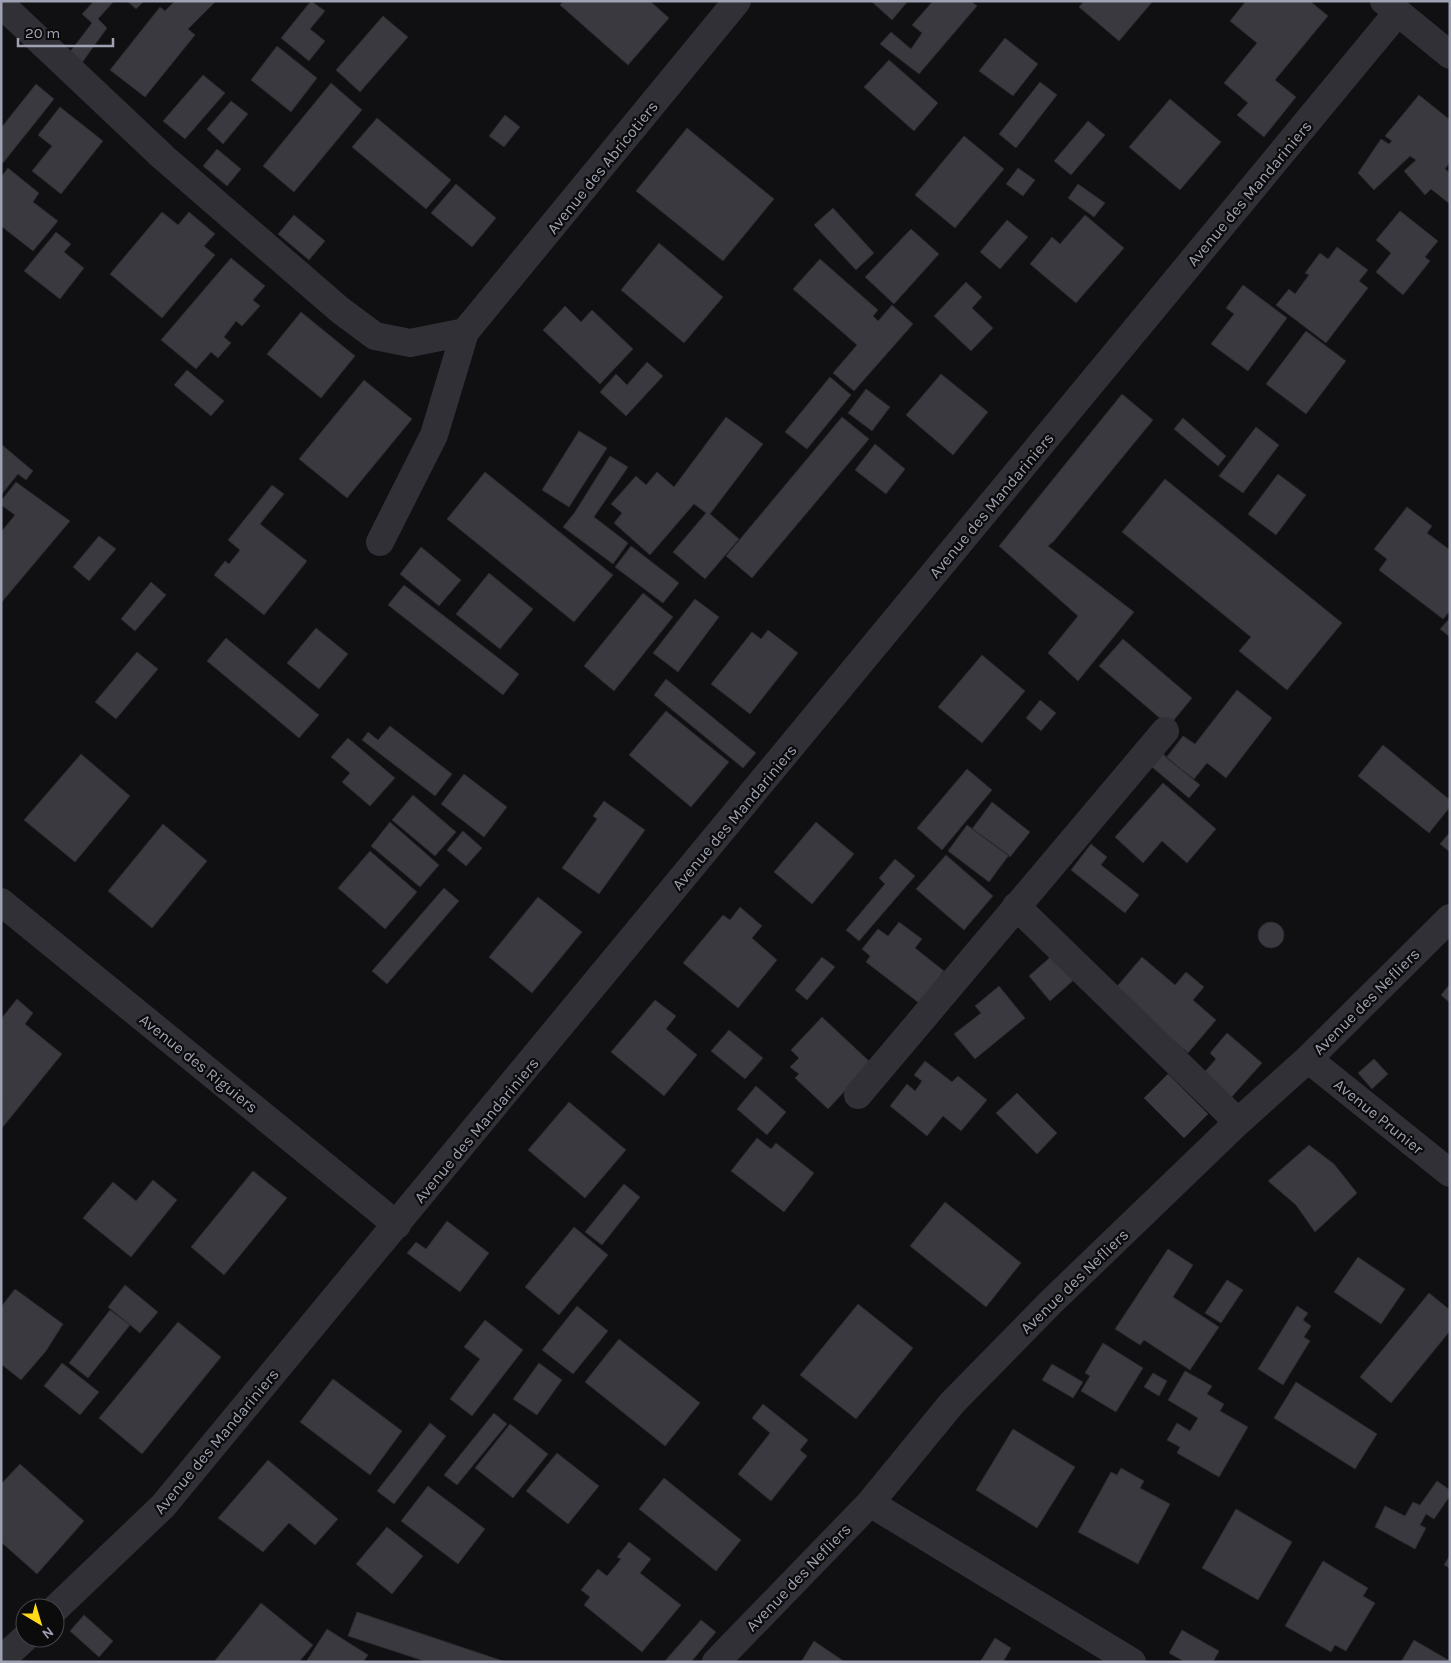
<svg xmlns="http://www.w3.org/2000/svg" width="1451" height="1663" font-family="Karla,sans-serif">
<rect width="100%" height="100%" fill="#100f11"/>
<path fill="#39393f" stroke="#2a292d" d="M94,1H114L98,19L107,28L81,64L69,53L92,23L82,14Z
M127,1H144L136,9Z
M175,1H216L188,29L195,35L145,97L110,70L160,7L165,11Z
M311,1L325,11L310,29L325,41L309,61L281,38Z
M563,1H650L669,18L628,65L560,5Z
M871,1H908L892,20Z
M933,1H971L977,6L919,74L880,44L891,32L911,49L922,33L912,25Z
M1084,1H1153L1119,41L1079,7Z
M1246,1H1310L1328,16L1275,80L1296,97L1264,137L1237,115L1248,103L1224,83L1257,43L1230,21Z
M383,16L408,37L360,92L336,70Z
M1005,38L1038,64L1013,96L979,71Z
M277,46L317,78L291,112L251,80Z
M889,60L938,103L914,131L864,87Z
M203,75L225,93L185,139L163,121Z
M1040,82L1057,95L1016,148L999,134Z
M331,83L362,110L294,192L263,166Z
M36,84L54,99L3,163L1,161V128Z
M1419,95L1450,120V162L1445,169L1450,173V204L1431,189L1425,195L1404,171L1416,160L1410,156L1374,190L1358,173L1381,139L1389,144L1392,141L1385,136Z
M1170,99L1221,142L1180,190L1129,147Z
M231,101L248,114L223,144L207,129Z
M60,107L103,141L61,194L32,171L52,146L38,135Z
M505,115L520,127L504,147L489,136Z
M377,118L451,180L426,209L352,147Z
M1088,121L1105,135L1071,175L1054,161Z
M687,128L774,199L723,261L636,191Z
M964,136L1004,169L955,228L915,195Z
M217,149L241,169L227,186L203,166Z
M8,168L39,193L33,202L58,221L33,251L1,226V177Z
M1018,168L1035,180L1023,196L1006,184Z
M456,184L496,218L472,247L431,213Z
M1078,184L1105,203L1094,217L1068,198Z
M833,208L874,253L856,270L814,225Z
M1400,211L1438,241L1425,257L1430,261L1403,295L1376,272L1391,253L1376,240Z
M162,212L178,225L189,212L215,234L204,246L215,255L162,318L110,274Z
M294,215L325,241L309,260L278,234Z
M1085,215L1124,248L1076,303L1030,264L1052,237L1060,244Z
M1007,220L1028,237L1000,269L980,252Z
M911,229L939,254L894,304L865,277Z
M56,232L71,244L64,252L84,268L60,299L24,271Z
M659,243L723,297L684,343L621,290Z
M1337,247L1368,270L1359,281L1368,288L1326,343L1276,305L1289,289L1295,294L1309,275L1305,273L1320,253L1328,259Z
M231,258L265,286L253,300L260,306L242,326L236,321L224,337L231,343L218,358L211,352L196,369L161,340Z
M820,259L878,310L873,316L878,321L892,305L913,324L854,391L833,373L857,345L793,289Z
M966,282L982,297L972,308L993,328L971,351L934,316Z
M1243,285L1287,318L1248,371L1211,344L1234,314L1226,308Z
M565,306L581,322L592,310L633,349L600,384L543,330Z
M301,312L355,356L321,398L267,354Z
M1306,331L1346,361L1306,414L1266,384Z
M647,362L663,376L626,416L600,392L616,374L627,385Z
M187,370L224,401L211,416L174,385Z
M941,374L988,412L953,455L906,415Z
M830,377L851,395L807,449L785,432Z
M364,380L412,419L347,498L299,459Z
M866,389L890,407L872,431L848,413Z
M1122,394L1153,420L1054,541L1048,546L1134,612L1078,681L1048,653L1078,616L999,546Z
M726,417L763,444L710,514L739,539L705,579L673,552L706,513L694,504L650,555L614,523L622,513L611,504L636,476L646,485L657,472L674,487Z
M842,417L869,439L752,578L726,556Z
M1183,418L1226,456L1218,466L1174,429Z
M1256,427L1279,445L1243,493L1219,476Z
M579,431L607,448L569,507L542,490Z
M1,444L33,471L26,480L18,474L1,495Z
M875,444L905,469L886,494L855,470Z
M610,456L628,467L594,517L628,543L613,564L563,527L575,512Z
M485,472L613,575L574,622L447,519Z
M1278,474L1306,495L1276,535L1248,514Z
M1165,479L1342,623L1287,690L1239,651L1251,637L1122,532Z
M16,482L70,521L1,603V532L15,515L1,505V501Z
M272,485L284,494L260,524L307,561L264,615L214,575L225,561L229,564L240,550L228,540Z
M1407,507L1432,526L1427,533L1450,550V611L1443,619L1379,570L1387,559L1374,549Z
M99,536L116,549L89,581L73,567Z
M631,546L679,583L663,603L615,567Z
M421,547L461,580L439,606L400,574Z
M489,573L533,609L500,649L456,614Z
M151,582L166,595L135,631L121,619Z
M404,585L519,674L503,695L388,605Z
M643,593L673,617L614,691L584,666Z
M695,599L719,617L678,672L653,653Z
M1450,618V637L1440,629Z
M316,628L348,654L319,689L287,663Z
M768,630L798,653L750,714L711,684L752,632L761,639Z
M226,638L319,715L299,738L207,661Z
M1123,639L1192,698L1169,726L1099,666Z
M137,652L158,669L116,719L95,702Z
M982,655L1025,691L982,743L938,707Z
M666,679L756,753L743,768L654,695Z
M1237,690L1272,718L1226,778L1207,763L1194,779L1166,758L1183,736L1195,744Z
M1040,700L1056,713L1041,731L1026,718Z
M666,711L729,762L691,807L629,755Z
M390,726L452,774L435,796L362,740L368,732L378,740Z
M348,738L395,778L370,806L342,782L350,773L331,757Z
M1383,745L1450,800V807L1429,833L1358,776Z
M81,754L130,796L75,862L24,820Z
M1163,754L1200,785L1189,798L1152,767Z
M967,769L992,790L942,850L917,828Z
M464,774L507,807L484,837L441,804Z
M1163,783L1216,829L1187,863L1162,841L1143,863L1115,837Z
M413,795L456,832L435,856L392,820Z
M604,801L645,830L599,894L562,868L597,819L593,816Z
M992,802L1030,832L1010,857L972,829Z
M390,822L439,865L420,887L371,846Z
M816,822L854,854L812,904L774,872Z
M163,824L207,861L152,928L108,891Z
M967,825L1009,855L989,882L948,851Z
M463,831L482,848L466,866L447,850Z
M1450,832V852L1440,844Z
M1091,844L1107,857L1101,865L1139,895L1125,913L1071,870Z
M370,851L417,892L385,929L338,888Z
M946,855L993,896L964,930L916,889Z
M895,859L915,876L859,941L846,930L885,884L879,878Z
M444,888L459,901L387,984L372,971Z
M538,897L582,932L532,993L489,957Z
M740,907L762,926L752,938L777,960L738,1008L683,963L723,915L730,920Z
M1258 935a13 13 0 1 1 26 0a13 13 0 1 1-26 0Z
M899,922L922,939L915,948L944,971L919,1003L866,962L870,956L862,949L878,929L888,936Z
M1055,953L1076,978L1050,1001L1029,976Z
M822,957L835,967L807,1000L795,990Z
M1142,957L1175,985L1186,972L1204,987L1193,1000L1216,1020L1188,1053L1114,990Z
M1450,984V1003L1441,995Z
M999,986L1025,1018L975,1059L954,1034L981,1013L975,1006Z
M17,999L33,1013L25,1024L62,1054L2,1128L1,1019Z
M655,1000L676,1016L666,1029L697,1055L664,1096L611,1052Z
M822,1017L871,1063L828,1109L795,1078L799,1074L790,1067L799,1058L791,1050Z
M729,1030L763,1058L745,1079L711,1051Z
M1227,1033L1262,1063L1229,1100L1201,1076L1216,1059L1210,1053Z
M1374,1059L1388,1074L1372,1089L1358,1073Z
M925,1061L952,1082L958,1076L987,1100L961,1131L943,1116L927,1136L890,1106L907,1084L915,1091L922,1081L914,1075Z
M1168,1074L1208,1114L1184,1138L1144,1098Z
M756,1086L786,1112L767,1135L737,1109Z
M1017,1093L1057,1133L1037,1154L996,1113Z
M569,1102L626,1150L585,1198L528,1150Z
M757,1138L771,1149L776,1143L814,1173L784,1212L731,1171Z
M1309,1145L1334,1164L1357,1193L1315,1232L1296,1205L1268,1181Z
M253,1171L287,1198L224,1275L191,1247Z
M153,1180L177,1200L131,1257L83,1218L113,1182L136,1201Z
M624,1184L640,1197L602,1245L585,1232Z
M945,1202L1021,1263L986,1307L910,1246Z
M447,1221L489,1253L460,1292L407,1253L416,1242L426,1249Z
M574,1227L608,1255L559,1315L525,1287Z
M1168,1249L1193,1265L1173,1297L1219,1327L1190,1370L1144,1340L1140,1345L1115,1329Z
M1358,1257L1405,1289L1381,1324L1334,1292Z
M1227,1280L1243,1290L1221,1323L1205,1313Z
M125,1285L158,1312L140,1333L108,1307Z
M15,1289L63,1324L46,1351L21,1380L1,1364V1307Z
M1429,1293L1450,1310V1331L1391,1403L1360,1377Z
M858,1304L913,1348L856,1419L800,1375Z
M577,1306L608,1331L573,1374L542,1350Z
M1297,1306L1308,1313L1303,1320L1311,1326L1304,1337L1310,1341L1283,1385L1258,1369Z
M110,1310L130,1325L88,1378L69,1363Z
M485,1320L523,1350L472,1416L450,1399L480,1359L464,1347Z
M178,1322L221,1357L142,1454L99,1418Z
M619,1339L700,1403L665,1446L585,1382Z
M1103,1343L1143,1368L1116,1412L1081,1391L1090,1376L1085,1373Z
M62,1363L99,1392L80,1415L44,1386Z
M539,1363L562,1380L537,1415L513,1399Z
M1052,1364L1083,1382L1073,1398L1042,1380Z
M1185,1371L1212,1386L1207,1394L1224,1404L1220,1411L1248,1427L1219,1477L1177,1453L1180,1447L1167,1440L1177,1423L1190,1431L1198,1418L1168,1400Z
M1153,1373L1167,1381L1159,1396L1144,1387Z
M333,1379L402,1431L370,1475L300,1422Z
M1296,1382L1377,1434L1355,1469L1274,1418Z
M763,1404L808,1440L800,1450L807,1456L771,1501L738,1474L770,1433L752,1418Z
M494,1413L507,1424L457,1485L444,1475Z
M430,1423L446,1436L394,1504L377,1491Z
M510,1424L548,1454L513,1498L475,1468Z
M1013,1429L1075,1467L1037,1528L976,1490Z
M557,1453L599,1486L568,1524L526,1491Z
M268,1460L338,1519L315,1545L289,1523L263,1552L218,1518Z
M20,1464L84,1521L37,1574L1,1542V1484Z
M1121,1468L1144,1481L1140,1488L1170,1504L1138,1564L1078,1532L1111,1472L1117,1475Z
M664,1478L741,1540L716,1571L639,1509Z
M1437,1481L1450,1490V1496L1434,1519L1426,1514L1420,1525L1426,1528L1415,1549L1375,1527L1385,1506L1405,1516L1413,1502L1420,1505Z
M428,1486L485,1529L458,1564L401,1521Z
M1236,1509L1292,1542L1258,1600L1202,1568Z
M387,1527L423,1556L392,1594L356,1564Z
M629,1542L651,1559L640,1573L681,1605L642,1652L584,1605L590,1597L581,1590L598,1569L607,1576L621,1559L617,1557Z
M1450,1555V1568L1444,1565Z
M1323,1561L1368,1588L1363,1596L1375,1603L1346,1651L1335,1645L1331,1652L1285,1626Z
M261,1603L313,1645L299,1662H214Z
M357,1612L506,1662H427L348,1636Z
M84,1615L113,1641L99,1657L70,1631Z
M701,1620L716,1632L691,1662H664Z
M327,1629L368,1655L363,1662H306Z
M1182,1630L1219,1651L1213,1662H1185L1169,1653Z
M995,1638L1011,1648L1003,1662H980Z
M1414,1640L1450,1661V1662H1401Z
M814,1641L845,1662H801Z"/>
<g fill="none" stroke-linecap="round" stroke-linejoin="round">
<path stroke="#303036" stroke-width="28" d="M1384,1L1450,55
M1,4L163,157L340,310L375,336L410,343L465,332
M380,542L434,435L465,332L737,1
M1,902L397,1225
M1016,906L1238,1122
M1308,1059L1450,1173
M858,1095L1165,731
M870,1503L1132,1662
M55,1609L163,1506L1398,12
M1,1660L25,1638
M716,1662L870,1503L952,1403L1050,1303L1238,1122L1308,1059L1450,918"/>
</g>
<g text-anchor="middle" stroke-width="4.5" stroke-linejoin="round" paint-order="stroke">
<g font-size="16" fill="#9fa2b3" stroke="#0b0b0c">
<text transform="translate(602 167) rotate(-51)" y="6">Avenue des Abricotiers</text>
<text transform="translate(1249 193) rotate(-50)" y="6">Avenue des Mandariniers</text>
<text transform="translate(991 505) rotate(-50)" y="6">Avenue des Mandariniers</text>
<text transform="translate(734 817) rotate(-50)" y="6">Avenue des Mandariniers</text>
<text transform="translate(1366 1001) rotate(-45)" y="6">Avenue des Nefliers</text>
<text transform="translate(199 1063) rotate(39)" y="6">Avenue des Riguiers</text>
<text transform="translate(1379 1116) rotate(39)" y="6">Avenue Prunier</text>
<text transform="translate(476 1130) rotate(-50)" y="6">Avenue des Mandariniers</text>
<text transform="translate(1074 1281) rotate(-44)" y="6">Avenue des Nefliers</text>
<text transform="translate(216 1441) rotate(-50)" y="6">Avenue des Mandariniers</text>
<text transform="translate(798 1577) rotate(-46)" y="6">Avenue des Nefliers</text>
</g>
</g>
<rect width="1451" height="1663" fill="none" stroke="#9fa2b3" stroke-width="5"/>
<g transform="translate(40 1623) rotate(142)"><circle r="24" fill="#0b0b0c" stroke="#46474f"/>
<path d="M0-4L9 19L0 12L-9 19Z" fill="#ffd81a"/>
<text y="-8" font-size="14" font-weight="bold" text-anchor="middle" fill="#9fa2b3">N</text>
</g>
<path d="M18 38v8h95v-8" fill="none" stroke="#9fa2b3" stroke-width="2.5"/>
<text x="25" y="38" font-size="15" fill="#9fa2b3" stroke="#0b0b0c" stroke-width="4" paint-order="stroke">20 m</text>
</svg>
